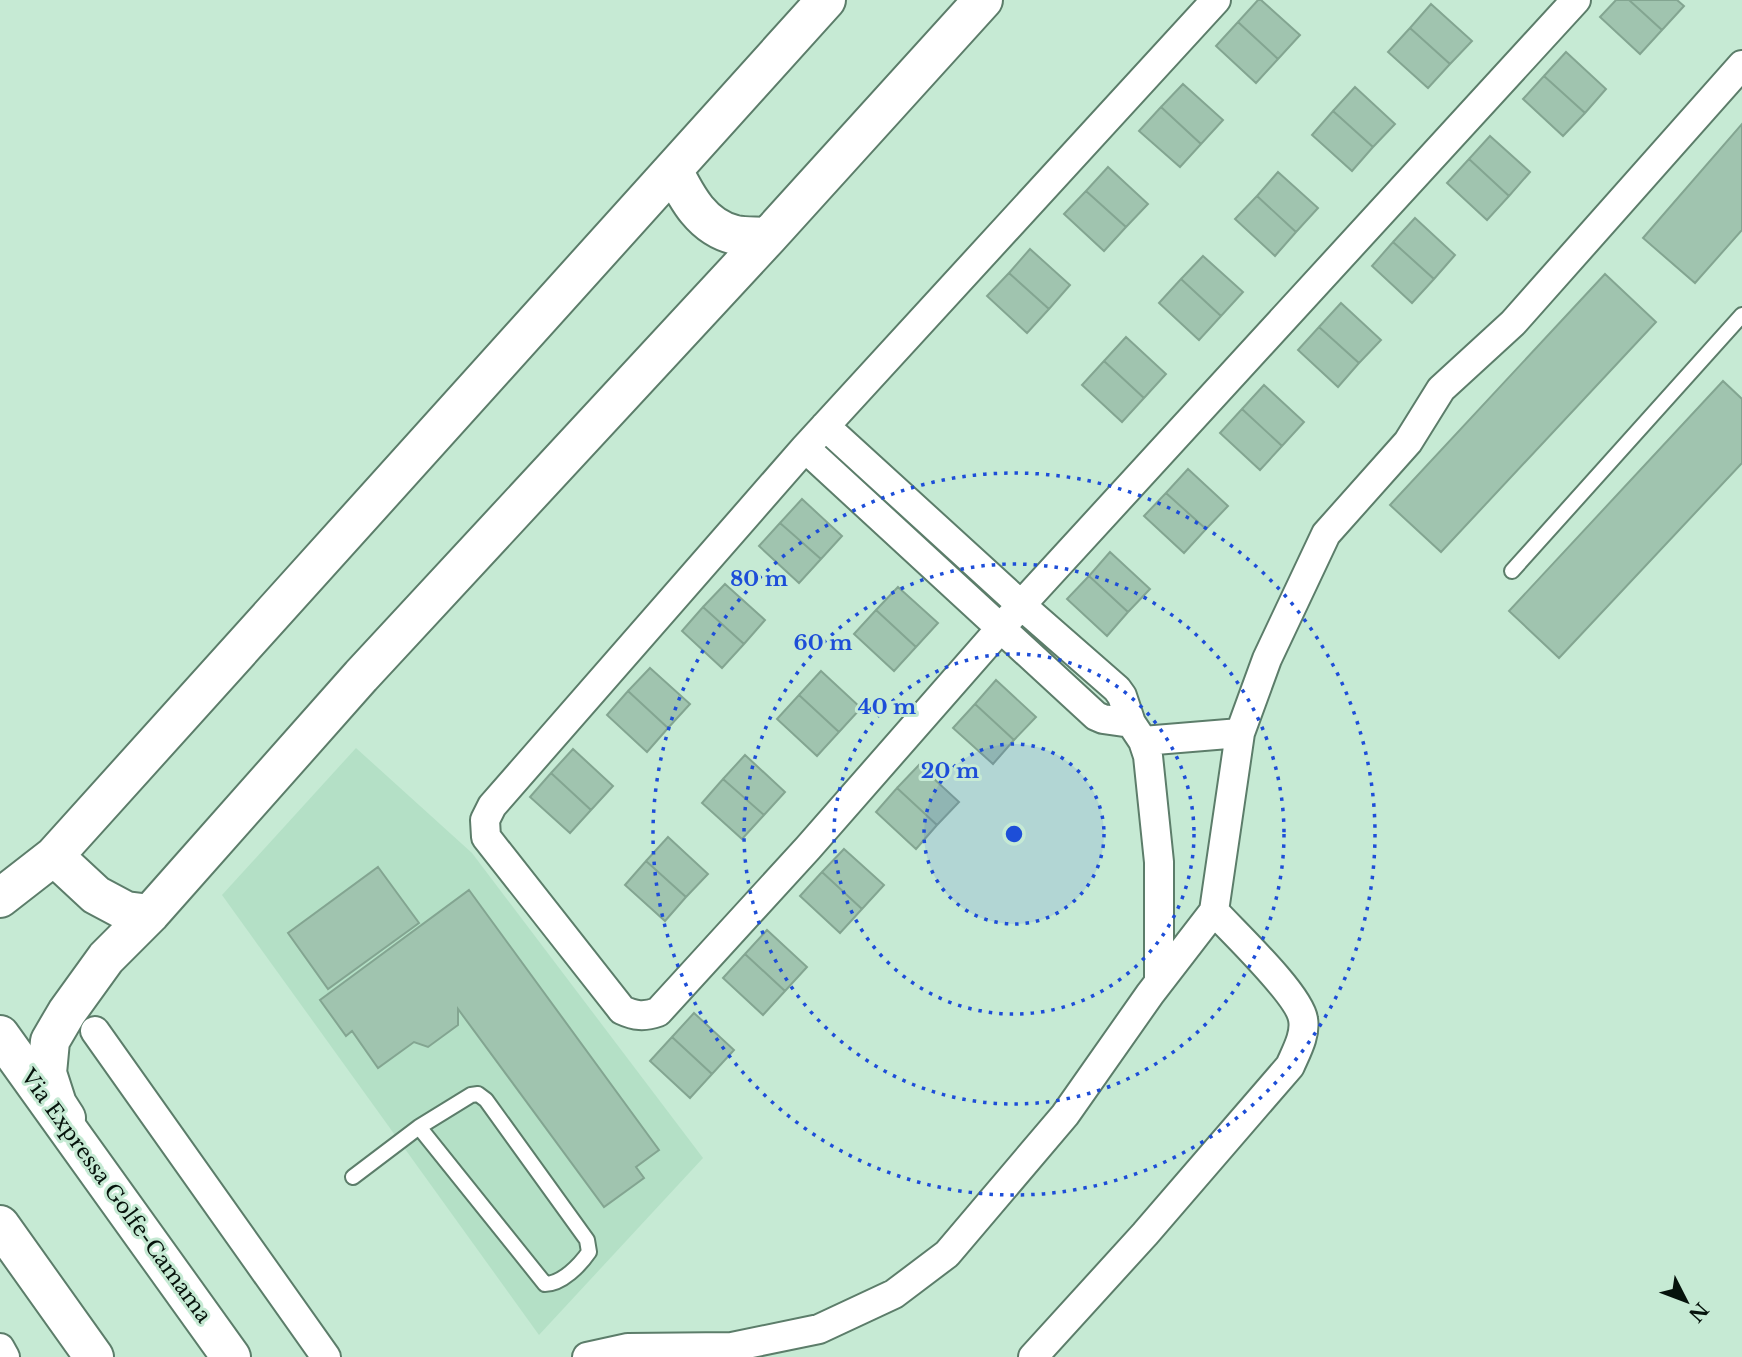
<svg xmlns="http://www.w3.org/2000/svg" width="1742" height="1357" font-family="'Libre Baskerville',serif">
<rect width="100%" height="100%" fill="#c6ead4"/>
<path fill="#b4e0c6" d="M356,748L472,853L703,1158L539,1335L222,895Z"/>
<path fill="#a0c4af" stroke="#83a591" stroke-width="2" d="M1258,0H1261L1300,35L1278,59L1238,22Z
M1616,0H1629L1662,30L1640,54L1600,17Z
M1629,0H1677L1684,6L1662,30Z
M1431,4L1472,41L1450,64L1410,28Z
M1238,22L1278,59L1256,83L1216,46Z
M1410,28L1450,64L1428,88L1388,52Z
M1566,52L1606,89L1585,113L1544,76Z
M1544,76L1585,113L1563,136L1523,99Z
M1183,84L1223,120L1201,144L1161,107Z
M1355,87L1395,124L1373,147L1333,111Z
M1161,107L1201,144L1180,167L1139,131Z
M1333,111L1373,147L1352,171L1312,135Z
M1742,124V230L1695,283L1643,238Z
M1490,136L1530,172L1509,196L1469,159Z
M1469,159L1509,196L1487,220L1447,183Z
M1108,167L1148,204L1126,227L1086,191Z
M1278,172L1318,208L1296,232L1257,196Z
M1086,191L1126,227L1104,251L1064,214Z
M1257,196L1296,232L1275,256L1235,219Z
M1415,218L1455,255L1434,279L1393,242Z
M1393,242L1434,279L1412,303L1372,266Z
M1030,249L1070,285L1049,309L1009,273Z
M1203,256L1243,292L1221,316L1181,279Z
M1009,273L1049,309L1027,333L987,296Z
M1605,274L1656,322L1441,552L1390,505Z
M1181,279L1221,316L1199,340L1159,303Z
M1341,303L1381,340L1359,363L1319,327Z
M1319,327L1359,363L1338,387L1298,350Z
M1126,337L1166,374L1144,398L1104,361Z
M1104,361L1144,398L1122,422L1082,385Z
M1723,381L1742,399V463L1559,658L1509,611Z
M1264,385L1304,422L1282,446L1242,409Z
M1242,409L1282,446L1260,470L1220,433Z
M1188,469L1228,506L1206,529L1166,493Z
M1166,493L1206,529L1184,553L1144,516Z
M802,499L842,536L821,559L780,523Z
M780,523L821,559L799,583L759,546Z
M1110,552L1150,589L1128,612L1089,576Z
M1089,576L1128,612L1107,636L1067,599Z
M725,584L765,620L744,644L703,607Z
M898,587L938,623L916,647L876,610Z
M703,607L744,644L722,668L682,631Z
M876,610L916,647L894,671L854,634Z
M650,668L690,704L668,728L628,691Z
M821,671L861,708L839,732L799,695Z
M996,680L1036,717L1014,740L975,704Z
M628,691L668,728L647,752L607,715Z
M799,695L839,732L817,756L777,719Z
M975,704L1014,740L993,764L953,728Z
M573,749L613,786L591,810L551,773Z
M745,755L785,792L764,815L723,779Z
M919,765L959,802L937,825L897,788Z
M551,773L591,810L570,833L530,797Z
M723,779L764,815L742,839L702,803Z
M897,788L937,825L916,849L876,812Z
M668,837L708,874L686,897L646,861Z
M844,849L884,885L862,909L822,872Z
M646,861L686,897L665,921L625,885Z
M378,867L419,923L328,989L288,933Z
M822,872L862,909L840,933L800,896Z
M469,890L659,1150L636,1167L644,1178L604,1207L458,1009V1025L428,1047L414,1042L378,1068L352,1031L346,1036L320,1000Z
M767,930L807,967L785,991L745,954Z
M745,954L785,991L763,1015L723,978Z
M694,1013L734,1050L712,1074L672,1037Z
M672,1037L712,1074L690,1098L650,1061Z"/>
<g fill="none" stroke-linecap="round" stroke-linejoin="round">
<defs>
<path id="lane" d="M1512,571L1742,315
M353,1177L419,1127L471,1095L478,1094L486,1100L587,1240L589,1252C580,1265 562,1284 545,1284L419,1127"/>
<path id="street" d="M1216,0L805,448L492,806L485,820L486,837L622,1010C635,1016 644,1017 658,1012L808,848L1021,605L1576,0
M825,426L1021,605L1117,689L1122,696L1131,723L1143,741L1148,756L1159,862V982
M805,448L1096,716L1103,719L1131,723
M1143,741L1240,733
M95,1031L326,1357
M0,1348L5,1357
M587,1357L628,1348L732,1347L819,1329L894,1294L947,1254L1065,1115L1150,994L1214,911L1240,733L1267,659L1326,534L1408,442L1441,389L1513,323L1742,65
M1033,1357L1145,1234L1290,1066C1296,1052 1306,1035 1303,1019C1299,994 1234,933 1214,911"/>
<path id="secondary" d="M673,170C687,198 702,227 735,235C745,237 758,236 768,237
M54,856L96,895L126,911L150,914
M0,898L54,856L826,0
M66,1118L57,1104L47,1073L50,1041L67,1012L106,958L150,914L361,676L768,237L983,0"/>
<path id="highway" d="M0,1035L231,1357
M0,1225L94,1357"/>
</defs>
<use href="#lane" stroke="#5c7d6a" stroke-width="18"/>
<use href="#street" stroke="#5c7d6a" stroke-width="32"/>
<use href="#secondary" stroke="#5c7d6a" stroke-width="42"/>
<use href="#highway" stroke="#5c7d6a" stroke-width="42"/>
<use href="#lane" stroke="#fff" stroke-width="14"/>
<use href="#street" stroke="#fff" stroke-width="28"/>
<use href="#secondary" stroke="#fff" stroke-width="38"/>
<use href="#highway" stroke="#fff" stroke-width="38"/>
</g>
<circle cx="1014" cy="834" r="90" fill="#1d4ed8" fill-opacity=".12"/>
<g fill="none" stroke="#1d4ed8" stroke-width="3.5" stroke-dasharray="3.5 7">
<circle cx="1014" cy="834" r="90"/>
<circle cx="1014" cy="834" r="180"/>
<circle cx="1014" cy="834" r="270"/>
<circle cx="1014" cy="834" r="361"/>
</g>
<g text-anchor="middle" stroke-width="6" stroke-linejoin="round" paint-order="stroke">
<g font-size="21" fill="#06130c" stroke="#c6ead4">
<text transform="translate(116 1196) rotate(54)" y="7">Via Expressa Golfe-Camama</text>
</g>
</g>
<circle cx="1014" cy="834" r="10" fill="#1d4ed8" stroke="#c6ead4" stroke-width="3.5"/>
<g font-size="21" text-anchor="middle" font-weight="bold" fill="#1d4ed8" stroke="#c6ead4" stroke-width="6" stroke-linejoin="round" paint-order="stroke">
<text x="759" y="586">80 m</text>
<text x="823" y="650">60 m</text>
<text x="887" y="714">40 m</text>
<text x="950" y="778">20 m</text>
</g>
<g transform="translate(1686 1301) rotate(132)" stroke="#c6ead4" stroke-width="5" paint-order="stroke">
<path d="M0-5L12 26L0 18L-12 26Z" fill="#06130c"/>
<text y="-10" font-size="19" font-weight="bold" text-anchor="middle" fill="#06130c">N</text>
</g>
</svg>
